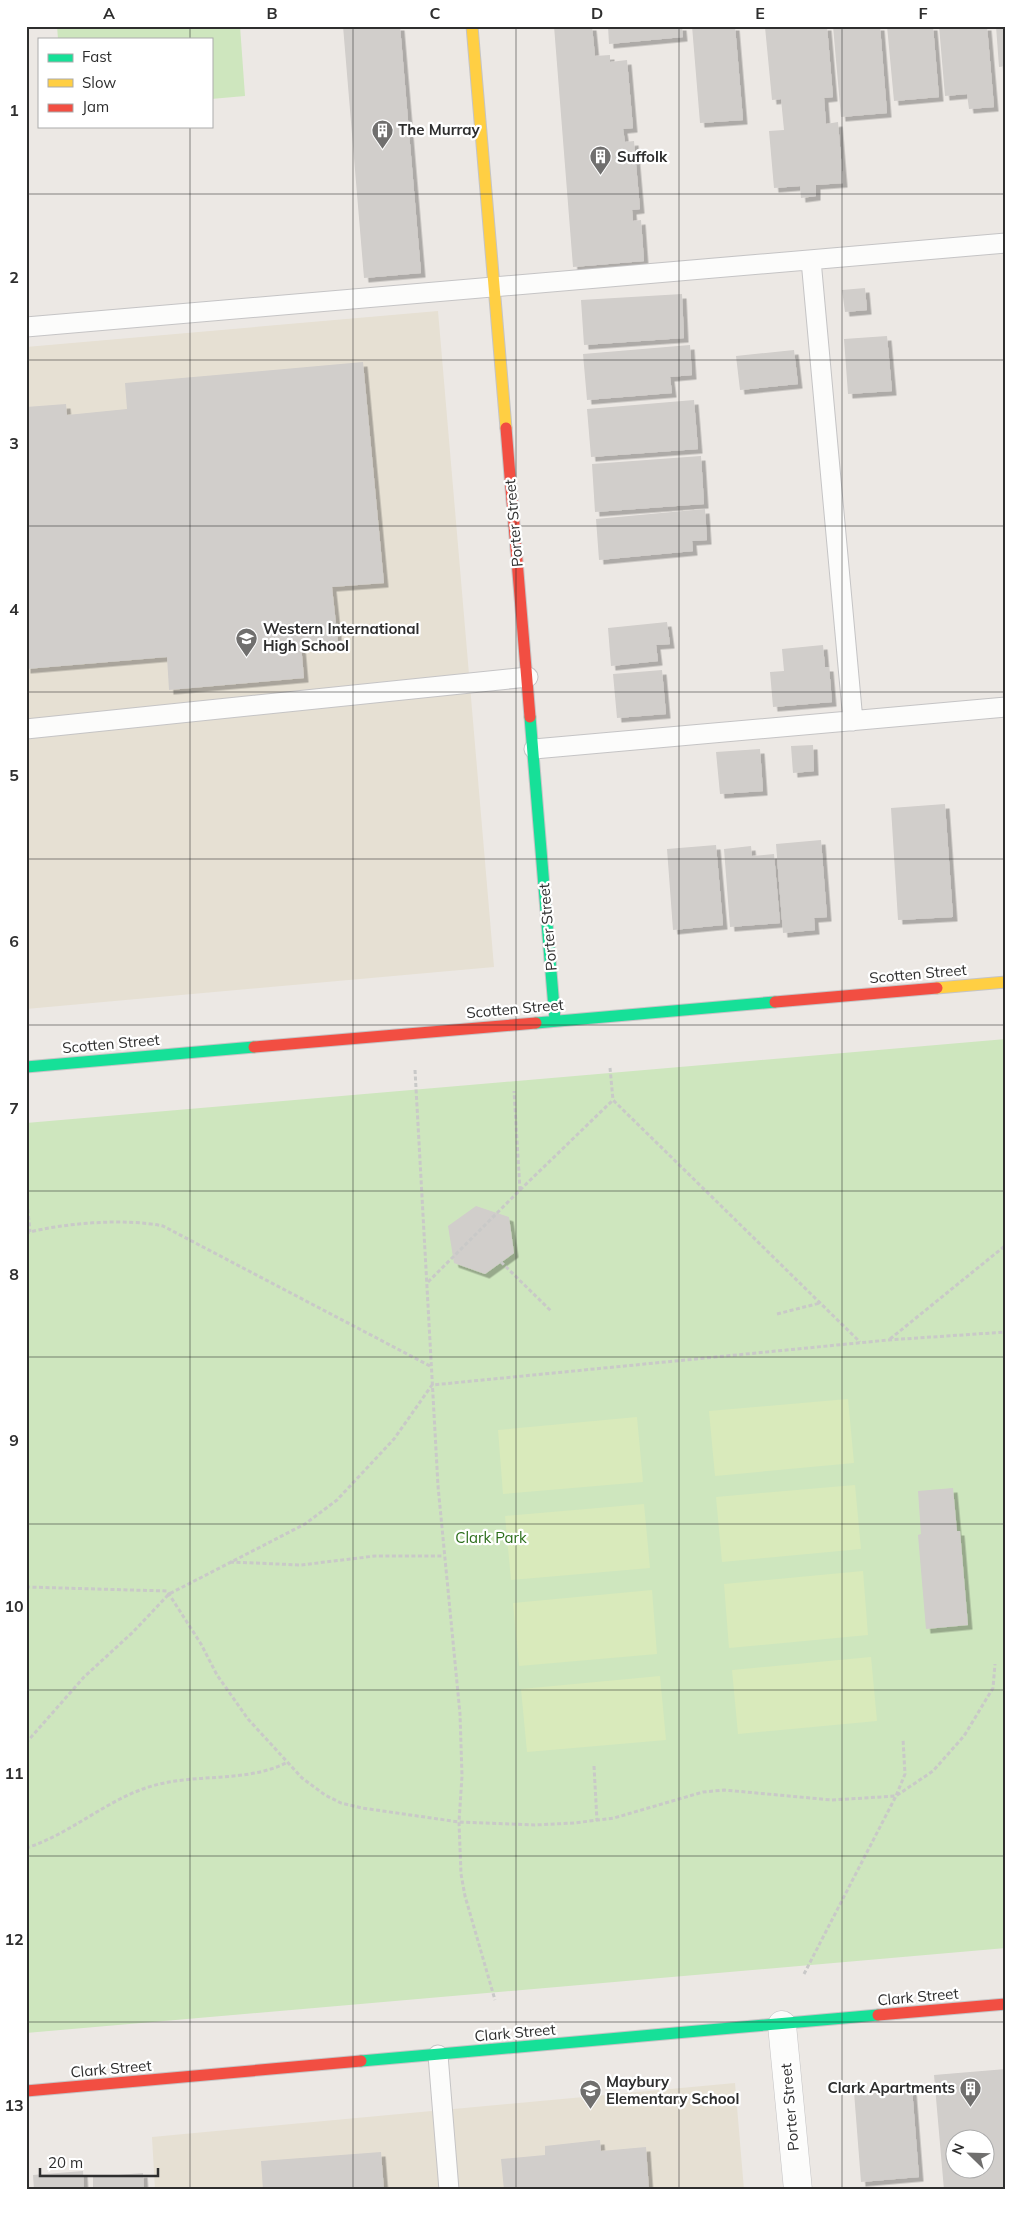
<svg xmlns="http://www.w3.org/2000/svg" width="1032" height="2216" font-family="Mulish,sans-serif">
<defs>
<filter id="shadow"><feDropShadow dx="4.5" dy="4.5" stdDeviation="0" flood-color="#0004"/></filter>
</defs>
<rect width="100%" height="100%" fill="#ece8e4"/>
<path fill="#e6e0d3" d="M438,311L494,967L26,1009V347Z
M735,2083L744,2190H155L152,2137Z"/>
<path fill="#cee6be" d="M57,26H240L245,96L211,99V39H58Z
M1006,1039V1948L26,2033V1123Z"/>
<path fill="#d9eabb" d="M848,1399L854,1463L715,1476L709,1411Z
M637,1417L643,1482L503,1494L498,1430Z
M855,1485L861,1549L722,1562L716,1497Z
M644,1504L650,1568L511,1580L505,1516Z
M863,1571L868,1635L729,1648L724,1584Z
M652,1590L657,1654L519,1666L513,1603Z
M871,1657L877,1721L738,1734L732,1670Z
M660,1676L666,1740L527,1752L521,1689Z"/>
<path fill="#d1cecb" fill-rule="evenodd" filter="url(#shadow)" d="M343,26H400L421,273L364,278Z
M554,26H592L595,56L610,55V62L627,60L633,128L623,129L625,142L634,141L640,209L632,210L633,221L641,220L644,261L573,267Z
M608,26H682L683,37L609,44Z
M692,26H735L743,120L700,123Z
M827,26L833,97L824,98L826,124L838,122L843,183L816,185V196L801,198L800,186L774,188L769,131L784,130L781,99L772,100L765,27Z
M833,26H880L887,113L841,117Z
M887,26H933L939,97L894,101Z
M939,26H987L994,107L969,109L967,94L945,96Z
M996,26H1006V66L999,67Z
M865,288L867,310L845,312L842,290Z
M682,294L684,338L584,345L581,300Z
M887,336L892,391L848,394L844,339Z
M690,345L692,375L670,377L672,393L587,400L583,354Z
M794,350L798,384L740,390L736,356Z
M363,362L384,583L332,587L338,642L301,644L304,678L169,690L167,657L26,669V407L66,404L67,415L127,409L125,383Z
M694,400L698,449L591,457L587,409Z
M701,456L704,504L595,512L592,464Z
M705,509L707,540L692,541L693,551L599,560L596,519Z
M667,622L670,644L656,645L658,661L611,666L608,628Z
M823,645L825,667H829L832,702L773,707L770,672L784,671L782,649Z
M662,670L666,714L617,718L613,674Z
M813,745L814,771L793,773L791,746Z
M760,749L763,791L720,794L716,752Z
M945,804L953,917L898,920L891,808Z
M821,840L827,917L814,918L815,930L783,933L776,844Z
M716,845L723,925L673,930L667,849Z
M751,846L752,856L774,854L780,923L730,927L724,849Z
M476,1206L509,1217L514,1253L485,1274L454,1263L448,1226Z
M953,1488L957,1531H960L968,1625L926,1629L918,1535L921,1534L918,1491Z
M1006,2069V2190H944L934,2075ZM954,2138H984V2168H954Z
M912,2088L919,2177L861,2182L854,2092Z
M600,2140L601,2151L646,2147L649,2190H504L501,2159L545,2155V2146Z
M381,2152L384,2190H263L261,2161Z
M83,2171L84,2190H34L33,2175Z
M143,2173L144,2190H93V2177Z"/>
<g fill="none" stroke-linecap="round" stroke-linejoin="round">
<defs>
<path id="lane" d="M811,260L853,721
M26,327L1006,243
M26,729L528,677
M534,749L1006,707
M438,2055L449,2190"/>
<path id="street" d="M782,2025L798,2190"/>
<path id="fast" d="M530,717L555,1020
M536,1023L775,1002
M26,1067L254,1047
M361,2061L878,2015"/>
<path id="slow" d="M472,26L506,428
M937,988L1006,982"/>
<path id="jam" d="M506,428L530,717
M775,1002L937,988
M254,1047L536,1023
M878,2015L1006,2004
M26,2091L361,2061"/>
</defs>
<use href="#lane" stroke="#c5c4c5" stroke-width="21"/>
<use href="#street" stroke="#c5c4c5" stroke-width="29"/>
<use href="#fast" stroke="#c5c4c5" stroke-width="13"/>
<use href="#slow" stroke="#c5c4c5" stroke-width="13"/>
<use href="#jam" stroke="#c5c4c5" stroke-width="13"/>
<path stroke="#c9c9c8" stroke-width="3" stroke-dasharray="4 2.5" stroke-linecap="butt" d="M610,1068L613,1100
M415,1070L438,1486L460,1714L462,1776L459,1822L461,1874L465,1896L495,2000
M26,1190L30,1232
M520,1190L613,1100L860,1342
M26,1233C63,1223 126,1218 163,1226L430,1366
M501,1262L551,1311
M428,1282L520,1190L514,1091
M777,1314L820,1303
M890,1339L1006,1245
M230,1562L301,1565L375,1556H444
M26,1587L167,1591L201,1644L217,1675L248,1719L302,1778L325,1795L341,1803L362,1808L459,1822L535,1825L574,1823L614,1818L703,1792L724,1790L832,1800L896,1796L905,1774L903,1739
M26,1743L84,1677L133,1632L169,1594L305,1524L337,1500L394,1439L432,1385L888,1340L1006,1332
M594,1766L597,1821
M26,1848C71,1834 107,1799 152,1786C196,1773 245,1783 286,1763
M804,1974L896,1796L933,1771L964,1736L993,1688L995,1664"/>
<use href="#lane" stroke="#fcfcfb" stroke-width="19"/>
<use href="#street" stroke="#fcfcfb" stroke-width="28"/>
<use href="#fast" stroke="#16e098" stroke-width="11"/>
<use href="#slow" stroke="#ffcf43" stroke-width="11"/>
<use href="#jam" stroke="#f24e42" stroke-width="11"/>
</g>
<path fill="none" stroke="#2e2e2e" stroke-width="1" stroke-opacity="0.55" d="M190,26V39M353,26V2190M516,26V2190M679,26V2190M842,26V2190M190,126V2190M26,194H1006M26,360H1006M26,526H1006M26,692H1006M26,859H1006M26,1025H1006M26,1191H1006M26,1357H1006M26,1524H1006M26,1690H1006M26,1856H1006M26,2022H1006"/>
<defs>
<symbol id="building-pin" viewBox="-11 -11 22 30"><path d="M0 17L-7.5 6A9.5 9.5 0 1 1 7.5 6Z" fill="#706f6e" stroke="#fff"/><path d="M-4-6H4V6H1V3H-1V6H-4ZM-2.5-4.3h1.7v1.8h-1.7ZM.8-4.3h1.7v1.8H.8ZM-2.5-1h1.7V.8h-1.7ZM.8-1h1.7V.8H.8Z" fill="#fff"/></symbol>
<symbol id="school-pin" viewBox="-11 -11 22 30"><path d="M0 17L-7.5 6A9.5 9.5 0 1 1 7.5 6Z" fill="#706f6e" stroke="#fff"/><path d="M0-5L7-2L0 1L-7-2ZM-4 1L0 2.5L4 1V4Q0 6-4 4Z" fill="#fff"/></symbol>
</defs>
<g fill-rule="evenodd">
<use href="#building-pin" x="370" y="118" width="25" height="34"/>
<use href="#building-pin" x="588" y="144" width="25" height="34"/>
<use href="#school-pin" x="234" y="626" width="25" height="34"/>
<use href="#building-pin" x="958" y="2076" width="25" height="34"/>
<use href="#school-pin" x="578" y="2078" width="25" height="34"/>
</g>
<g text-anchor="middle" stroke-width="4.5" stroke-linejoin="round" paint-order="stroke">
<g font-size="15" font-weight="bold" fill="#2e2e2e" stroke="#fff" text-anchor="start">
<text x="398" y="135">The Murray</text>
<text x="617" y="162">Suffolk</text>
<text x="263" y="634">Western International<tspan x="263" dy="17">High School</tspan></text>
<text x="606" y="2087">Maybury<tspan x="606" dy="17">Elementary School</tspan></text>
<text x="955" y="2093" text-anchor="end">Clark Apartments</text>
</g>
<g font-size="15" fill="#2e2e2e" stroke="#fff">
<text transform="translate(514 523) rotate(-95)" y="5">Porter Street</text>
<text transform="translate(548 927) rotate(-95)" y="5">Porter Street</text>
<text transform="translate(918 974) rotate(-5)" y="5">Scotten Street</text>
<text transform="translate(515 1009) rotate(-5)" y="5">Scotten Street</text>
<text transform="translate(111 1044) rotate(-5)" y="5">Scotten Street</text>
<text transform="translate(918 1997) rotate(-5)" y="5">Clark Street</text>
<text transform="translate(515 2033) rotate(-5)" y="5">Clark Street</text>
<text transform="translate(111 2069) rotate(-5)" y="5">Clark Street</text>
<text transform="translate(790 2107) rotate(-95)" y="5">Porter Street</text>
</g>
<g font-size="15" fill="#2c6e1b" stroke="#fff">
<text x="491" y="1543">Clark Park</text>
</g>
</g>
<rect width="1032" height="2216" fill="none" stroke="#ffffff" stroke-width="55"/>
<rect x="38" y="38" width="175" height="90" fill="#ffffff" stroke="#ababab"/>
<rect x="48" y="54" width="25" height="8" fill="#16e098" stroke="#ababab"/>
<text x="82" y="62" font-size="15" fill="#2e2e2e">Fast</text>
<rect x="48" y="79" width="25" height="8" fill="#ffcf43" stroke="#ababab"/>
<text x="82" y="88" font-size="15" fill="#2e2e2e">Slow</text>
<rect x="48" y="104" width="25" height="8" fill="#f24e42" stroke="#ababab"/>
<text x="82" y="112" font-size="15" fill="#2e2e2e">Jam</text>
<g transform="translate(970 2154) rotate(293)"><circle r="24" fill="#ffffff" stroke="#ababab"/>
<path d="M0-4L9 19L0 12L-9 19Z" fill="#706f6e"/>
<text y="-8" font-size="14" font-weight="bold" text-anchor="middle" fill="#2e2e2e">N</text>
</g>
<path d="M40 2168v8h118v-8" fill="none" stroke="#2e2e2e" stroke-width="2.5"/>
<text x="48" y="2168" font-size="15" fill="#2e2e2e" stroke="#ffffff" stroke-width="4" paint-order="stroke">20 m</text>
<rect x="28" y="28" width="976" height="2160" fill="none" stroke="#2e2e2e" stroke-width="2"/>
<g font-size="16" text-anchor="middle" font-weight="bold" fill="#2e2e2e">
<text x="109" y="19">A</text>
<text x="272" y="19">B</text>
<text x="435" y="19">C</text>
<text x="597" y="19">D</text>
<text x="760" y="19">E</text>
<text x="923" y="19">F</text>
<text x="14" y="116">1</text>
<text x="14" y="283">2</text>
<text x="14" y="449">3</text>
<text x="14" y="615">4</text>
<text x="14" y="781">5</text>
<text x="14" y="947">6</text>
<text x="14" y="1114">7</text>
<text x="14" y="1280">8</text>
<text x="14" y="1446">9</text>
<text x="14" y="1612">10</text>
<text x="14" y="1779">11</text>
<text x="14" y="1945">12</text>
<text x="14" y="2111">13</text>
</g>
</svg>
